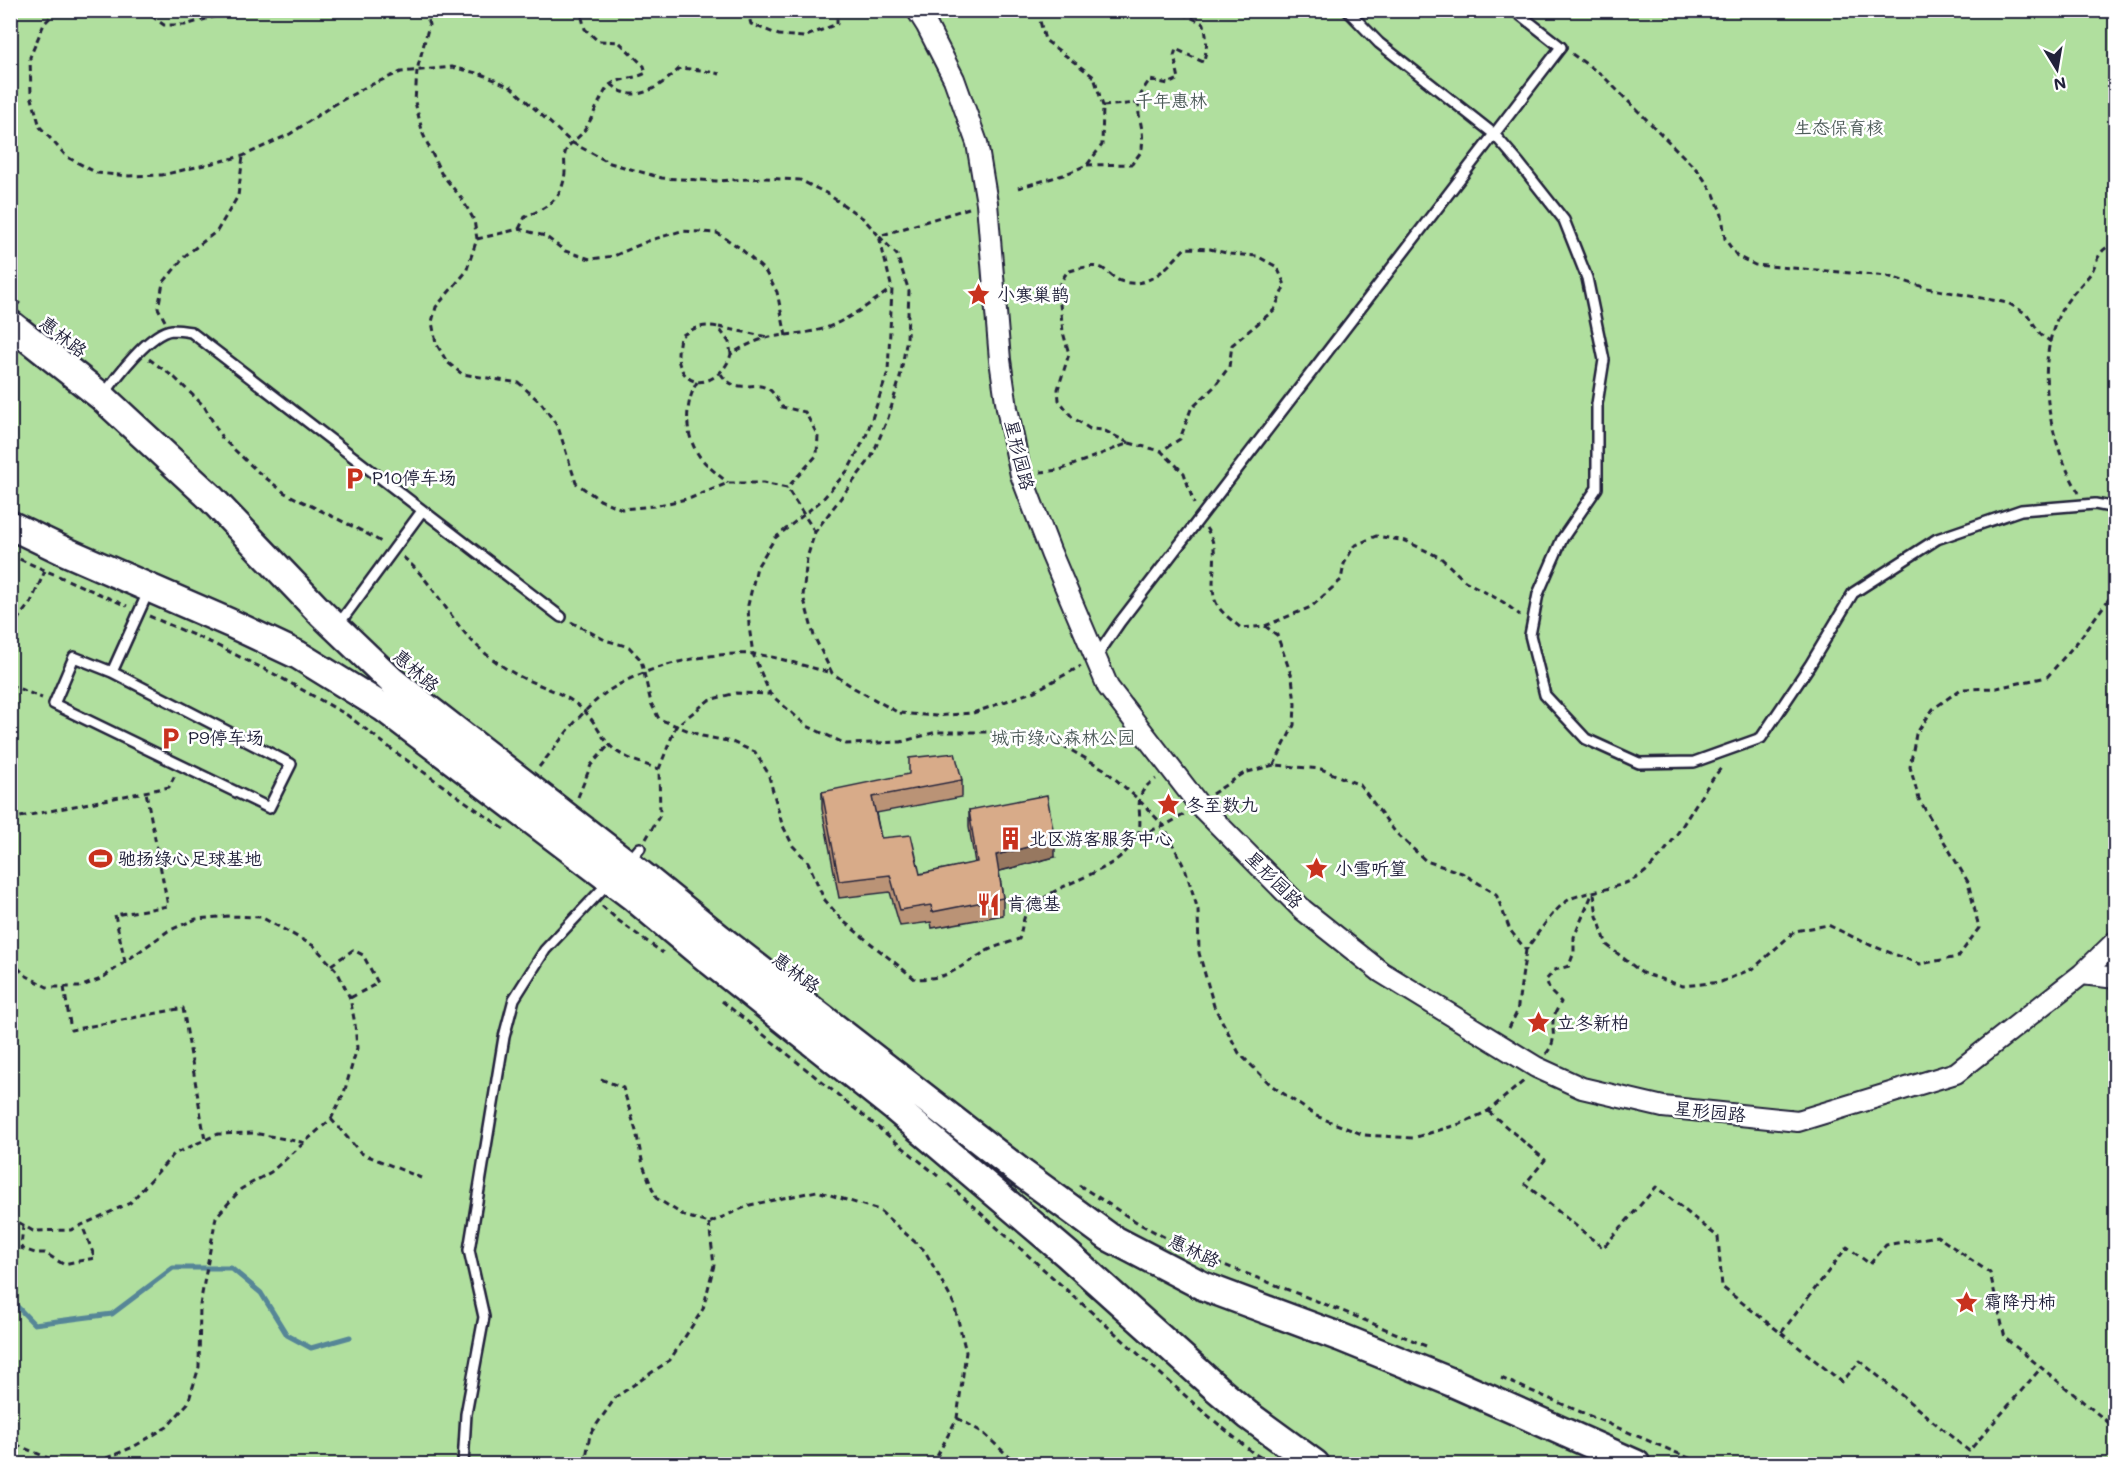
<svg xmlns="http://www.w3.org/2000/svg" width="2126" height="1475" font-family="Mali,'LXGW WenKai TC',sans-serif">
<rect width="100%" height="100%" fill="#fff"/>
<filter id="ink" filterUnits="userSpaceOnUse"><feTurbulence type="fractalNoise" baseFrequency=".0167" numOctaves="2"/><feDisplacementMap in="SourceGraphic" scale="12" xChannelSelector="R" yChannelSelector="G"/><feConvolveMatrix kernelMatrix="1 2 1 2 8 2 1 2 1" color-interpolation-filters="sRGB"/></filter>
<g filter="url(#ink)">
<path fill="#b0df9e" stroke="#69806c" stroke-width="1.5" d="M10,11H2115V1464H11Z"/>
<g fill="none" stroke-linecap="round" stroke-linejoin="round">
<path stroke="#568697" stroke-width="5" d="M10,1299L34,1324L112,1314L173,1268H231L261,1293L287,1335L311,1348L350,1337"/>
<defs>
<path id="service" d="M1347,10L1379,43L1494,134L1519,163L1564,220L1587,278L1604,360L1597,404V488L1562,539L1538,594L1530,635L1545,695L1586,739L1639,763L1694,762L1761,738L1810,665L1853,593L1937,539L2021,510L2095,504L2116,508
M104,395C116,377 150,332 172,330C178,330 185,331 191,332L561,617
M338,625L422,511
M74,657L112,672L291,764L269,808L54,704Z
M1096,657L1120,622L1561,47L1514,10
M112,672L149,590
M629,861L640,848
M463,1464L466,1414L484,1317L469,1250L504,1037L514,999L545,950L609,882"/>
<path id="minor" d="M917,10L927,26L954,79L977,143L987,203L1000,360L1007,408L1021,475L1051,553L1108,687L1199,805L1303,910L1381,972L1536,1067L1582,1088L1663,1107L1798,1121L1956,1073L2082,974L2116,941
M2082,974L2116,978"/>
<path id="secondary" d="M10,324L102,397L210,497L322,614L392,681L644,877L718,937L1023,1174L1109,1237L1203,1286L1340,1337L1451,1382L1636,1464
M10,525L60,549L230,623L298,655L384,708L632,896L694,948L895,1108L1067,1254L1216,1388L1248,1415L1315,1464"/>
</defs>
<use href="#service" stroke="#22223b" stroke-width="14"/>
<use href="#minor" stroke="#22223b" stroke-width="24"/>
<use href="#secondary" stroke="#22223b" stroke-width="32"/>
<path stroke="#22223b" stroke-width="3" stroke-dasharray="6 4.5" stroke-linecap="butt" d="M57,10L44,24L30,57L31,95L40,127L67,157L97,173L129,176L162,175L243,156L290,134L330,107L366,87L401,72L452,67L481,74L511,87L571,142L610,163L662,178L718,181L764,178L800,180L826,193L864,219L879,236L892,289L888,372L866,436L848,470L822,500L775,538L757,567L748,605L749,626L753,654L770,694L807,726L846,744L901,742L936,732H1003L1060,744L1104,769L1138,799L1164,826L1186,871L1198,910L1199,953L1214,1006L1239,1053L1271,1085L1316,1116L1364,1135L1413,1138L1460,1124L1488,1111L1525,1080
M143,10L164,25H185L238,10
M425,10L429,25L417,70L415,102L423,134L441,173L462,199L474,220L477,239L466,272L436,307L432,322L436,343L447,362L462,374L519,383L542,404L558,427L576,483L600,500L622,509L654,506L691,498L728,483H763L787,488L815,532
M747,10L751,24L779,35L804,37L837,24V10
M1572,54L1602,75L1699,172L1714,194L1722,215L1725,239L1737,256L1755,265L1887,276L1927,288L2008,303L2027,314L2041,335L2051,342
M611,84C614,86 619,91 623,92C644,100 665,82 680,68L701,70L720,74
M1103,106L1137,103
M1087,165L1132,164C1135,159 1141,154 1142,148C1146,118 1127,108 1150,80L1168,84L1179,79L1174,56L1176,49L1203,62C1208,50 1207,37 1204,24L1184,14L1183,10
M1018,188L1063,175L1087,165L1102,145L1103,106L1094,77L1045,40L1040,21L1042,10
M969,208L879,236L897,255L909,291L907,338L900,378L888,418L871,458L815,532L807,558L803,596L814,636L832,673L854,688L899,713L936,716L973,713L1035,691L1081,666
M519,229L525,217C548,207 563,199 565,172C565,166 564,159 565,153C568,143 577,140 583,132C591,123 603,89 611,84C621,78 635,79 646,73L644,66L619,42L598,41L585,29L580,10
M477,239L519,229L545,236L565,251L590,259L614,256L648,241L681,231L717,233L740,248L765,271L777,292L786,336
M10,296L20,304
M165,321L158,308L163,283L186,255L217,231L238,196L243,156
M719,327L768,337
M731,354L729,342L718,327C702,324 693,328 680,337C679,345 676,357 680,366C692,396 725,378 731,354C743,347 756,340 770,337C789,334 807,334 826,328C849,319 871,303 891,289
M149,359L175,378L204,406L222,438L257,471L285,493L362,531L383,543
M721,374C737,397 753,378 770,390C775,394 778,402 782,407L805,412L818,436L817,455L787,488
M697,382C684,405 684,435 700,457C708,467 719,475 728,483
M1129,443L1103,430L1090,429L1072,417L1059,400L1058,389L1069,354L1063,332L1060,304V283L1067,272C1076,269 1089,265 1099,267C1106,269 1112,277 1118,280C1147,292 1168,267 1185,248L1210,249L1230,254L1257,256L1277,267L1285,285L1274,310L1232,345L1229,367L1214,387L1191,409L1180,439L1161,451
M1040,472L1060,470L1129,443L1161,451L1184,473L1194,504
M2079,493C2050,444 2034,371 2058,317C2065,300 2080,287 2091,273C2095,267 2096,259 2101,253C2104,248 2111,245 2116,242
M1206,528C1223,552 1208,576 1215,600C1219,612 1232,620 1241,628L1265,626L1277,635L1292,677L1295,704L1294,725L1274,765
M10,555L127,606
M403,557C433,582 447,615 473,642C487,656 507,671 525,679C546,688 569,695 585,712C594,720 599,733 607,742C618,757 641,763 659,769
M149,616L212,643L276,675L347,715L398,754L507,831
M571,622L605,640L629,647L641,660L651,703L659,719L702,736L732,742L755,752L768,773L782,824L793,846L808,862L824,899L843,921L915,979C950,978 951,972 980,955C991,947 1006,944 1019,939C1022,930 1023,915 1029,908C1033,904 1040,901 1044,898C1074,877 1111,873 1133,843C1151,820 1124,798 1156,779
M1265,626L1311,607L1341,580L1344,564L1354,546L1376,536L1406,541L1441,558L1465,581L1503,602L1520,615
M10,629L31,602L45,571
M10,685L42,698
M539,767C559,743 581,710 607,692C644,666 707,652 752,654C773,655 810,668 832,673
M1212,794L1244,773L1274,765L1321,769L1360,785L1396,833L1426,861L1462,873L1496,894L1510,930L1526,950C1536,936 1557,904 1572,898C1596,889 1624,889 1645,872C1678,843 1694,800 1722,767
M578,797L591,765L609,745
M10,819L169,787L175,775
M1140,834L1164,826L1185,814
M646,839L660,815L659,769L676,726L709,700L736,693L770,694
M1594,894L1597,916L1607,945L1642,973L1683,986L1721,982L1754,968L1795,931L1828,925L1870,945L1920,964L1958,957L1979,928L1968,882L1919,799L1910,767L1916,734L1933,709L1961,689L1997,688L2047,677L2078,641L2114,592L2116,585
M602,906L619,921L663,953
M10,960L25,975L47,987H79L101,979L168,931L196,919L229,916L261,917L314,946L337,971L350,998L355,1024L357,1048L344,1093L331,1119L271,1172L241,1189L216,1217L200,1305L199,1367L188,1403L167,1427L133,1447L97,1462L55,1461L10,1442
M125,962L115,915L168,906L146,792
M331,965L353,950L363,955L378,983L350,998
M64,987L71,1030L183,1008L205,1140
M722,1001L938,1176
M1509,1028L1517,1012L1526,950
M1546,1054C1559,1038 1550,1031 1554,1016C1556,1011 1559,1006 1561,1002L1551,992L1546,980L1555,970L1569,966L1574,952V937L1593,892
M601,1079L623,1088L636,1131L643,1165L656,1198L685,1216L709,1223L750,1205L817,1191L879,1210L925,1251L954,1304L966,1352L957,1418L933,1464
M1488,1111L1545,1160L1525,1184L1603,1248L1656,1187L1718,1237L1722,1287L1781,1333L1847,1247L1870,1264L1886,1245L1937,1236L1990,1273L2005,1338L2109,1423L2116,1415
M331,1119L361,1153L421,1178
M948,1184L1199,1408L1252,1452L1271,1464
M1079,1185L1138,1223L1196,1254L1350,1314L1426,1346
M10,1217L33,1231L71,1230L130,1203L174,1154L218,1134L254,1133L306,1143
M23,1225L21,1248L35,1253H45L63,1264L95,1258L82,1225
M1781,1333L1842,1382L1860,1361L1969,1451L2041,1368
M1501,1378L1703,1464
M957,1418L982,1432L1017,1464
M585,1464L590,1434L616,1397L670,1360L703,1309L714,1265L709,1223"/>
<use href="#service" stroke="#fff" stroke-width="9"/>
<use href="#minor" stroke="#fff" stroke-width="20"/>
<use href="#secondary" stroke="#fff" stroke-width="27"/>
</g>
<path fill="#ba9376" stroke="#22223b" stroke-width="1.5" d="M962,780V797L876,813L881,838L920,874L975,863L969,827V810L1055,857L999,871L1003,898V915L932,928L931,922L900,926L890,892L839,898L822,809V792Z"/>
<path fill="#977860" stroke="#22223b" stroke-width="1.5" d="M1055,840V857L996,872V855Z"/>
<path fill="#d8ab89" stroke="#22223b" stroke-width="1.5" d="M955,753L962,780L872,797L881,838L911,835L920,874L977,862L969,810L1047,795L1055,840L996,855L1003,898L932,912L931,905L900,910L890,875L839,881L822,792L909,774V758Z"/>
</g>
<defs>
<symbol id="sight-bare" viewBox="-9 -9 18 18"><path d="M0-6L1.8-2.2L6-1.7L2.9 1.2L3.7 5.4L0 3.3L-3.7 5.4L-2.9 1.2L-6-1.7L-1.8-2.2Z" fill="#c8321e" stroke="#fff" stroke-width="2.5" paint-order="stroke"/></symbol>
<symbol id="parking-bare" viewBox="-9 -9 18 18"><path d="M-3.5-5.5H1a3.5 3.5 0 0 1 0 7H-1V5.5H-3.5ZM-1-3.4V-.6H.8a1.4 1.4 0 0 0 0-2.8Z" fill="#c8321e" stroke="#fff" stroke-width="2.5" paint-order="stroke"/></symbol>
<symbol id="building-bare" viewBox="-9 -9 18 18"><path d="M-4-6H4V6H1V3H-1V6H-4ZM-2.5-4.3h1.7v1.8h-1.7ZM.8-4.3h1.7v1.8H.8ZM-2.5-1h1.7V.8h-1.7ZM.8-1h1.7V.8H.8Z" fill="#c8321e" stroke="#fff" stroke-width="2.5" paint-order="stroke"/></symbol>
<symbol id="stadium-bare" viewBox="-9 -9 18 18"><path d="M0-5a6.5 5 0 1 0 0 10a6.5 5 0 1 0 0-10ZM-3.5-1.8h7v3.6h-7Z" fill="#c8321e" stroke="#fff" stroke-width="2.5" paint-order="stroke"/></symbol>
<symbol id="restaurant-bare" viewBox="-9 -9 18 18"><path d="M-5-6h1v4h1v-4h1v4h1v-4h1v5L-1.5 .5V6h-2V.5L-5-1ZM5-6V6H3V1.5H1.5Q1.5-4 5-6Z" fill="#c8321e" stroke="#fff" stroke-width="2.5" paint-order="stroke"/></symbol>
</defs>
<g fill-rule="evenodd">
<use href="#sight-bare" x="962" y="278" width="33" height="33"/>
<use href="#parking-bare" x="338" y="462" width="33" height="33"/>
<use href="#parking-bare" x="154" y="722" width="33" height="33"/>
<use href="#sight-bare" x="1152" y="788" width="33" height="33"/>
<use href="#building-bare" x="994" y="822" width="33" height="33"/>
<use href="#stadium-bare" x="84" y="842" width="33" height="33"/>
<use href="#sight-bare" x="1300" y="852" width="33" height="33"/>
<use href="#restaurant-bare" x="972" y="888" width="33" height="33"/>
<use href="#sight-bare" x="1522" y="1006" width="33" height="33"/>
<use href="#sight-bare" x="1950" y="1286" width="33" height="33"/>
</g>
<g text-anchor="middle" stroke-width="5" stroke-linejoin="round" paint-order="stroke">
<g font-size="18" fill="#4d5b59" stroke="#fff">
<text x="1171" y="107">千年惠林</text>
<text x="1839" y="134">生态保育核</text>
<text x="1063" y="744">城市绿心森林公园</text>
</g>
<g font-size="18" fill="#22223b" stroke="#fff" text-anchor="start">
<text x="997" y="301">小寒巢鹊</text>
<text x="372" y="484">P10停车场</text>
<text x="188" y="744">P9停车场</text>
<text x="1186" y="811">冬至数九</text>
<text x="1029" y="845">北区游客服务中心</text>
<text x="118" y="865">驰扬绿心足球基地</text>
<text x="1335" y="875">小雪听篁</text>
<text x="1007" y="910">肯德基</text>
<text x="1557" y="1029">立冬新柏</text>
<text x="1984" y="1308">霜降丹柿</text>
</g>
<g font-size="18" fill="#22223b" stroke="#fff">
<text transform="translate(63 337) rotate(38)" y="6">惠林路</text>
<text transform="translate(1019 455) rotate(76)" y="6">星形园路</text>
<text transform="translate(416 671) rotate(41)" y="6">惠林路</text>
<text transform="translate(1274 880) rotate(45)" y="6">星形园路</text>
<text transform="translate(796 973) rotate(37)" y="6">惠林路</text>
<text transform="translate(1710 1112) rotate(6)" y="6">星形园路</text>
<text transform="translate(1194 1251) rotate(25)" y="6">惠林路</text>
</g>
</g>
<rect width="2126" height="1475" fill="none" stroke="#fff" stroke-width="36"/>
<rect x="18" y="18" width="2090" height="1439" fill="none" stroke="#22223b" stroke-width="2" filter="url(#ink)"/>
<g transform="translate(2057 69) rotate(169)" stroke="#ffffff" stroke-width="4.5" paint-order="stroke">
<path d="M0-4.5L10 22L0 15L-10 22Z" fill="#22223b"/>
<text y="-9" font-size="16" font-weight="bold" text-anchor="middle" fill="#22223b">N</text>
</g>
</svg>
